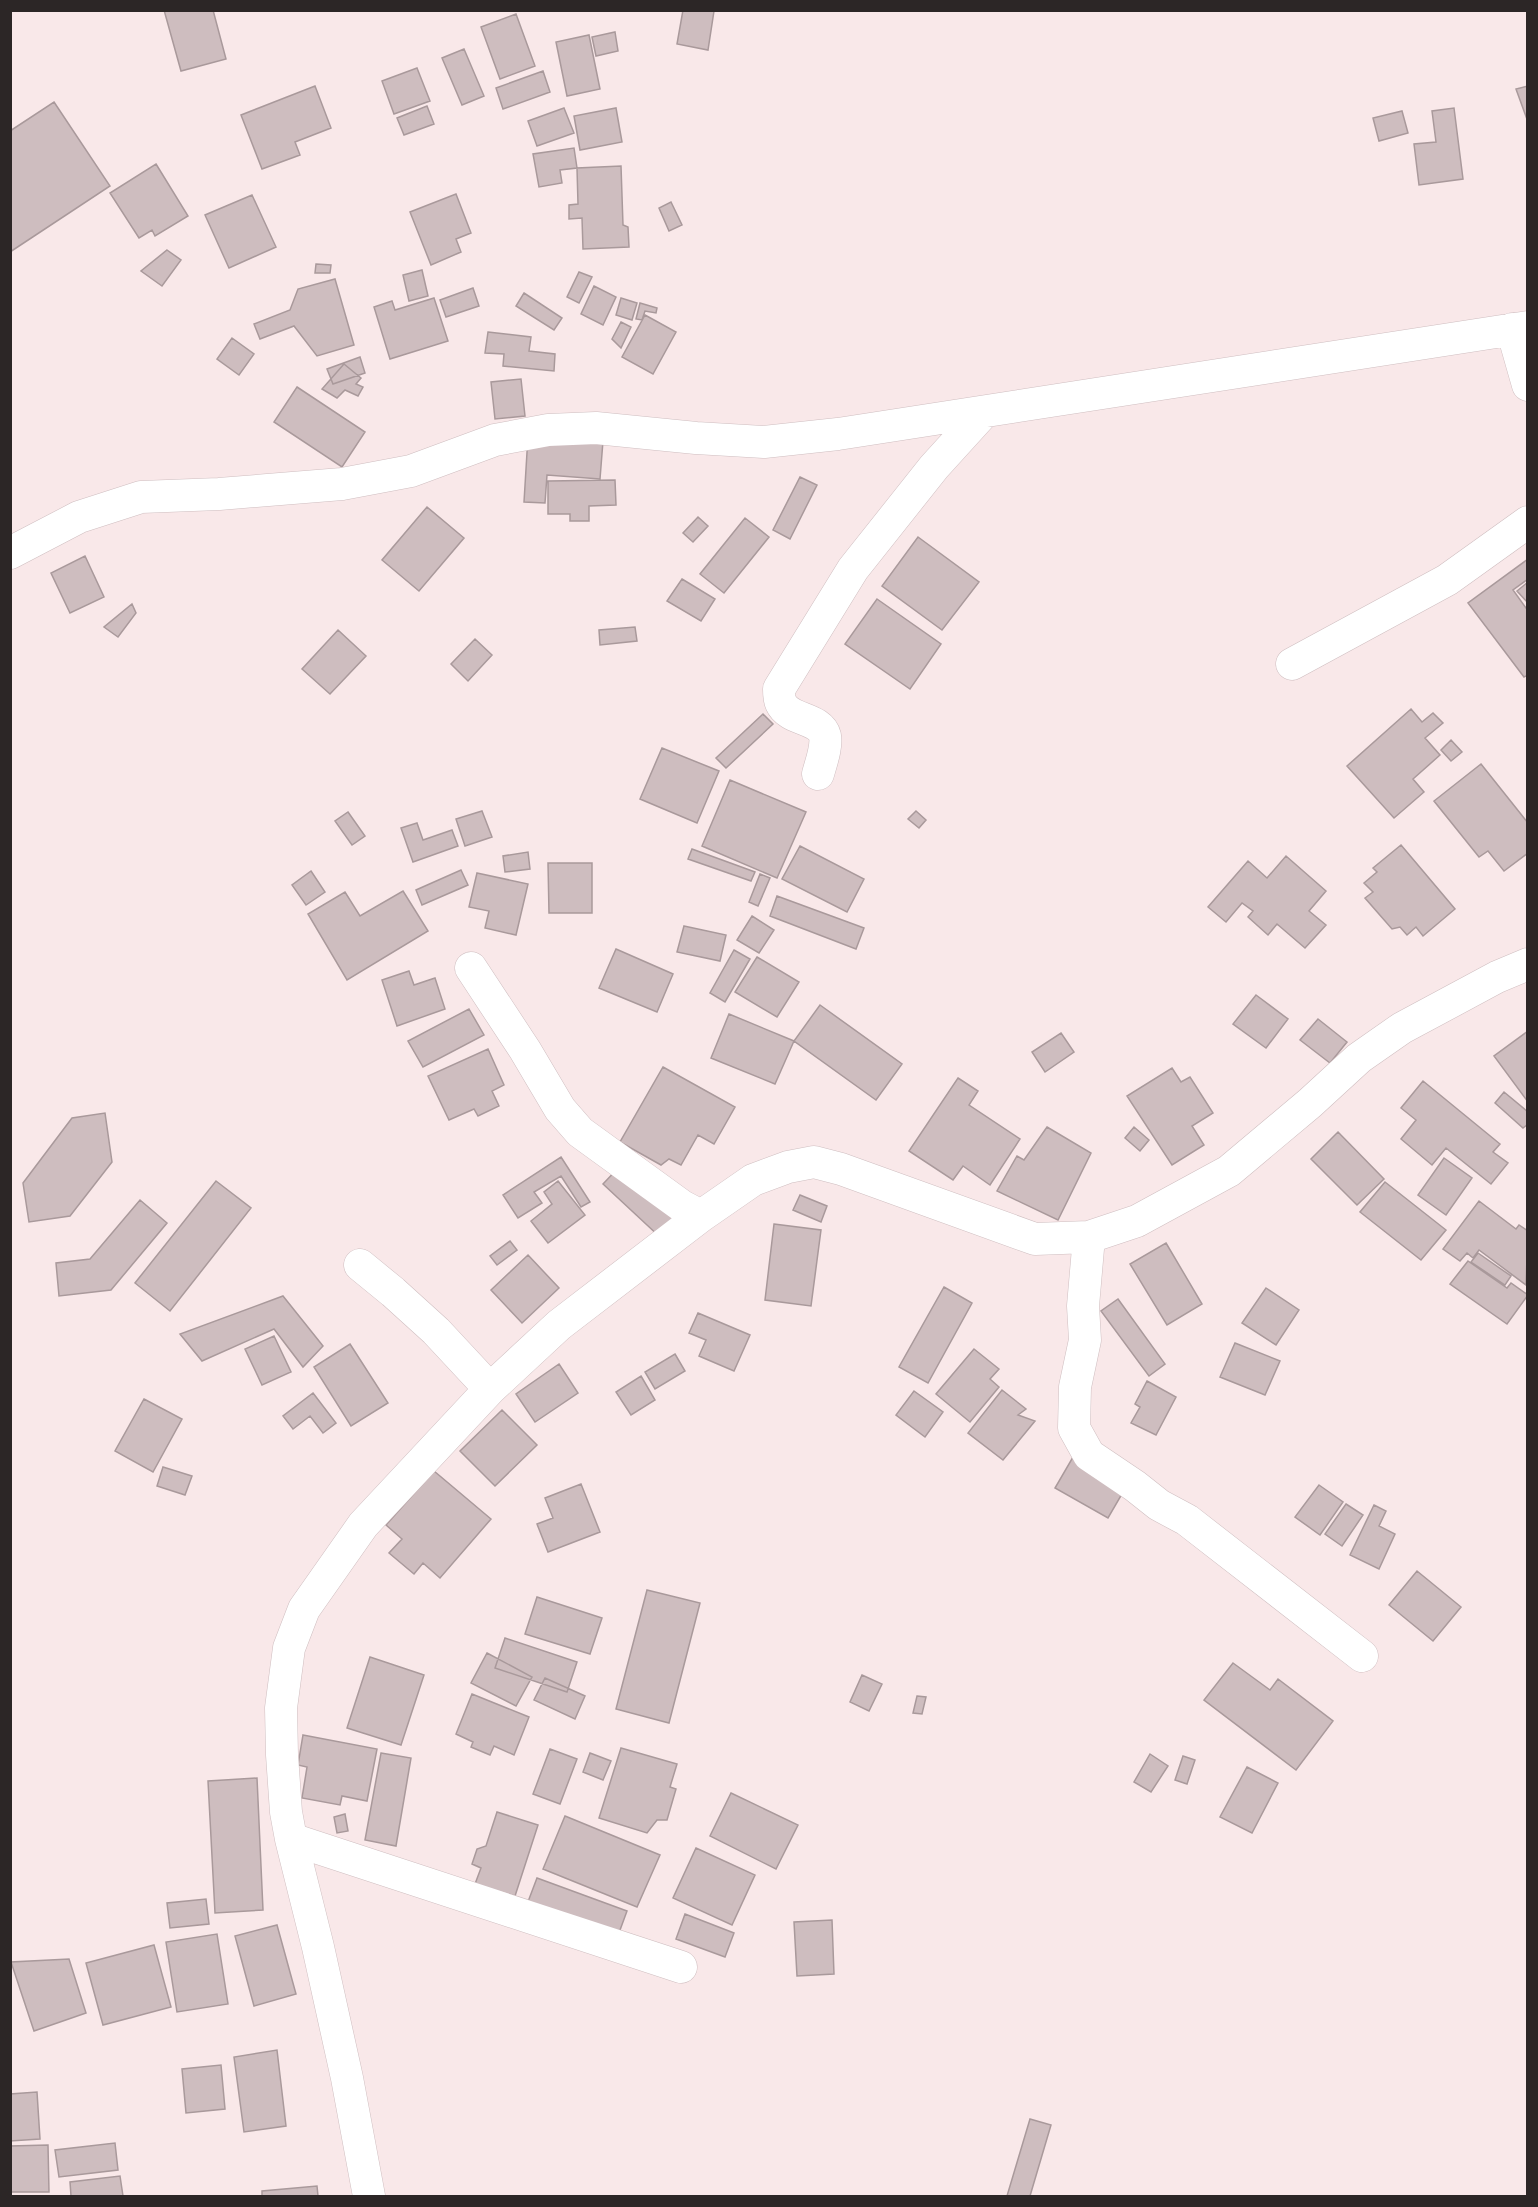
<svg xmlns="http://www.w3.org/2000/svg" width="1538" height="2207" font-family="Ubuntu,sans-serif">
<rect width="100%" height="100%" fill="#f9e8e9"/>
<path fill="#cebdbf" stroke="#a9999b" stroke-width="1.5" d="M164,10H213L226,59L181,71Z
M683,10L714,11L708,50L677,44Z
M516,14L535,66L500,79L481,27Z
M615,32L618,51L596,56L592,37Z
M589,35L600,89L567,96L556,42Z
M464,49L484,96L462,105L442,58Z
M417,68L430,101L394,114L382,81Z
M543,71L550,92L503,109L496,88Z
M315,86L331,128L295,142L300,155L262,169L241,115Z
M1528,86V122L1516,89Z
M54,102L110,186L10,252V131Z
M427,106L434,124L404,135L397,118Z
M564,108L574,133L537,146L528,121Z
M616,108L622,142L580,150L574,116Z
M1454,108L1463,179L1419,185L1414,144L1436,142L1432,111Z
M1402,111L1408,133L1379,141L1373,118Z
M574,148L577,168L560,170L562,183L539,187L533,154Z
M156,164L188,216L155,236L152,230L139,238L110,193Z
M621,166L623,225L628,227L629,247L583,249L582,218L569,219V205L578,204L577,168Z
M456,194L471,233L456,239L461,252L431,265L410,212Z
M252,195L276,247L229,268L205,215Z
M671,202L682,225L669,231L659,208Z
M167,250L181,260L162,286L141,271Z
M316,264L331,265L330,273H315Z
M422,270L428,296L409,301L403,275Z
M579,272L592,277L579,303L567,297Z
M335,279L354,345L317,356L294,326L260,339L254,324L290,310L298,289Z
M594,286L616,297L603,325L581,314Z
M473,288L479,306L446,317L440,300Z
M524,293L562,318L554,330L516,306Z
M434,298L448,341L390,359L374,307L392,301L395,310Z
M621,298L637,303L632,320L616,315Z
M640,303L657,308L656,313L645,311L642,320L636,319Z
M645,315L676,332L653,374L622,357Z
M621,322L631,327L621,348L612,339Z
M488,332L531,337L529,351L555,354L554,371L503,366L504,354L485,353Z
M232,338L254,354L239,375L217,359Z
M360,357L365,373L333,384L327,369Z
M344,364L361,378L356,384L363,387L358,396L345,390L337,398L322,389Z
M521,379L525,416L495,419L491,382Z
M297,387L365,432L342,467L274,422Z
M528,436L603,441L600,479L547,475L545,503L524,502Z
M800,477L817,485L790,539L773,530Z
M615,480L616,505L589,506V521H570V514H548V481Z
M427,507L464,538L419,591L382,560Z
M698,517L708,526L693,542L683,533Z
M745,518L769,537L724,593L700,574Z
M918,537L979,582L942,630L882,586Z
M85,556L104,597L70,613L51,573Z
M1528,559V579L1513,590L1526,608L1528,607V675L1524,677L1468,603Z
M682,579L715,599L701,621L667,601Z
M1528,582V603L1517,591Z
M877,599L941,644L910,689L845,644Z
M132,604L136,613L118,637L104,627Z
M635,627L637,641L600,645L599,630Z
M338,630L366,656L330,694L302,669Z
M475,639L492,655L468,681L451,664Z
M1411,709L1422,722L1433,713L1443,723L1425,738L1440,755L1413,779L1424,792L1394,818L1347,766Z
M763,714L773,724L726,768L716,758Z
M1451,740L1462,752L1451,761L1441,750Z
M662,748L719,771L697,823L640,799Z
M1481,764L1528,823V853L1504,871L1488,851L1479,857L1434,801Z
M730,780L806,812L777,878L702,846Z
M482,811L492,837L465,846L456,819Z
M916,811L926,820L919,828L908,819Z
M348,812L365,836L352,845L335,821Z
M417,823L423,840L452,830L458,846L413,862L401,828Z
M1401,845L1455,909L1423,936L1416,927L1407,935L1400,927L1392,929L1365,898L1373,892L1364,883L1377,872L1373,868Z
M800,846L864,879L847,912L782,879Z
M692,849L755,872L751,881L688,859Z
M528,852L530,869L505,872L503,856Z
M1286,856L1326,891L1309,911L1326,925L1305,948L1277,924L1268,935L1248,917L1253,911L1242,903L1226,922L1208,907L1248,861L1267,878Z
M548,863H592V913H549Z
M461,870L468,885L422,905L416,890Z
M311,871L325,892L306,905L292,885Z
M477,873L528,884L516,935L485,928L489,911L469,907Z
M760,874L770,878L758,906L749,902Z
M403,891L428,931L347,980L308,914L345,892L360,916Z
M777,896L864,928L856,949L770,916Z
M752,916L774,930L759,953L737,940Z
M684,926L726,935L720,961L677,952Z
M616,949L673,974L657,1012L599,988Z
M734,950L750,959L725,1002L710,993Z
M757,957L799,982L777,1017L735,992Z
M409,971L414,985L435,978L445,1009L397,1026L382,980Z
M1256,995L1288,1019L1266,1048L1233,1024Z
M820,1005L902,1064L876,1100L794,1041Z
M469,1009L484,1035L423,1067L408,1041Z
M729,1014L794,1041L775,1084L711,1058Z
M1318,1019L1347,1042L1330,1063L1300,1040Z
M1528,1031V1102L1494,1056Z
M1061,1033L1074,1052L1045,1072L1032,1052Z
M488,1049L504,1085L492,1091L499,1106L478,1116L474,1109L449,1120L428,1076Z
M663,1067L735,1107L714,1144L698,1135L681,1165L669,1159L661,1165L620,1142Z
M1172,1068L1181,1082L1190,1077L1213,1113L1192,1126L1204,1145L1172,1165L1127,1096Z
M958,1078L978,1091L969,1105L1020,1139L990,1185L963,1166L953,1180L909,1151Z
M1423,1081L1500,1144L1493,1152L1508,1163L1491,1184L1446,1148L1432,1165L1401,1139L1416,1120L1401,1108Z
M1504,1092L1528,1112V1124L1523,1128L1495,1103Z
M105,1113L112,1162L70,1216L29,1222L23,1183L72,1118Z
M1047,1127L1091,1153L1058,1220L997,1191L1017,1156L1024,1160Z
M1134,1127L1149,1140L1140,1151L1125,1138Z
M1338,1132L1384,1179L1357,1205L1311,1159Z
M561,1157L590,1202L581,1207L561,1176L534,1192L542,1203L518,1218L503,1195Z
M1444,1158L1472,1178L1446,1215L1418,1195Z
M621,1165L680,1219L662,1239L603,1184Z
M216,1181L251,1208L170,1311L135,1283Z
M558,1181L585,1215L548,1243L531,1221L552,1204L544,1192Z
M1385,1182L1446,1230L1421,1260L1360,1212Z
M800,1195L827,1206L821,1222L793,1210Z
M140,1200L167,1223L111,1290L59,1296L56,1263L90,1259Z
M1479,1201L1516,1229L1519,1225L1528,1231L1526,1285L1479,1250L1473,1258L1467,1253L1460,1261L1443,1249Z
M774,1224L821,1230L811,1306L765,1300Z
M510,1241L517,1250L497,1265L490,1256Z
M1166,1243L1202,1304L1167,1325L1130,1264Z
M1478,1253L1511,1276L1505,1285L1471,1262Z
M528,1255L559,1288L522,1323L491,1290Z
M1468,1261L1507,1288L1511,1283L1528,1295L1507,1324L1450,1284Z
M944,1287L972,1303L928,1383L899,1367Z
M1266,1288L1299,1310L1276,1345L1242,1323Z
M283,1296L323,1346L303,1367L274,1329L202,1361L180,1334Z
M1118,1299L1165,1364L1149,1376L1101,1311Z
M698,1313L750,1335L734,1371L699,1356L706,1340L689,1333Z
M274,1336L291,1372L262,1385L245,1349Z
M1235,1343L1280,1361L1265,1395L1220,1377Z
M350,1344L388,1403L351,1426L314,1367Z
M974,1349L999,1369L990,1379L999,1387L970,1422L936,1394Z
M675,1354L685,1371L655,1389L645,1372Z
M559,1364L578,1393L535,1422L516,1394Z
M641,1376L655,1400L631,1415L616,1392Z
M1147,1381L1176,1397L1156,1435L1131,1423L1140,1407L1135,1404Z
M1002,1390L1026,1409L1018,1415L1035,1421L1003,1460L968,1433Z
M914,1391L943,1412L925,1437L896,1415Z
M313,1393L336,1423L323,1433L310,1416L293,1429L283,1416Z
M144,1399L182,1419L153,1472L115,1451Z
M502,1410L537,1445L495,1486L460,1451Z
M1073,1457L1126,1487L1108,1518L1055,1488Z
M163,1467L192,1476L185,1495L157,1486Z
M434,1471L491,1519L440,1578L423,1563L414,1574L389,1553L402,1539L386,1525Z
M581,1484L600,1532L548,1552L537,1524L553,1518L545,1498Z
M1319,1485L1343,1502L1320,1535L1295,1517Z
M1346,1504L1363,1515L1342,1546L1325,1534Z
M1374,1505L1386,1511L1379,1526L1395,1534L1379,1569L1350,1555Z
M1417,1571L1461,1607L1433,1641L1389,1605Z
M647,1590L700,1603L669,1723L616,1709Z
M537,1597L602,1618L590,1654L525,1634Z
M505,1638L577,1662L567,1692L495,1668Z
M487,1653L532,1677L516,1706L471,1683Z
M370,1657L424,1675L401,1745L347,1728Z
M1233,1663L1270,1690L1278,1679L1333,1721L1296,1770L1204,1700Z
M862,1675L882,1684L869,1711L850,1702Z
M545,1678L585,1696L575,1719L534,1700Z
M472,1694L529,1717L514,1755L494,1746L490,1755L471,1747L473,1742L456,1734Z
M917,1696L926,1697L922,1714L913,1713Z
M303,1735L377,1749L367,1801L342,1796L340,1805L302,1798L307,1767L298,1765Z
M621,1748L677,1764L670,1787L676,1789L667,1820H657L647,1833L599,1818Z
M550,1749L577,1759L560,1804L533,1794Z
M381,1753L411,1758L396,1846L365,1840Z
M590,1753L611,1761L603,1780L583,1772Z
M1150,1754L1168,1766L1151,1792L1134,1782Z
M1183,1756L1195,1760L1187,1784L1175,1780Z
M1247,1767L1278,1783L1252,1833L1220,1817Z
M257,1778L263,1910L215,1913L208,1781Z
M731,1793L798,1825L776,1869L710,1836Z
M497,1812L538,1825L515,1896L475,1884L481,1868L472,1864L477,1849L486,1846Z
M345,1814L348,1831L337,1833L334,1817Z
M565,1816L660,1855L637,1907L543,1869Z
M696,1848L755,1875L732,1925L673,1898Z
M537,1878L627,1911L616,1941L526,1907Z
M206,1899L209,1924L170,1928L167,1903Z
M685,1914L734,1933L725,1957L676,1939Z
M832,1920L834,1974L797,1976L794,1922Z
M277,1925L296,1994L254,2006L235,1936Z
M217,1934L228,2004L177,2012L166,1942Z
M154,1945L171,2007L103,2025L86,1963Z
M69,1959L86,2013L34,2031L11,1962Z
M277,2050L286,2126L244,2132L234,2057Z
M221,2065L225,2109L186,2113L182,2069Z
M37,2092L40,2139L10,2141V2094Z
M1030,2119L1051,2125L1030,2196H1007Z
M115,2143L118,2170L59,2177L55,2150Z
M48,2145L49,2192H10V2146Z
M120,2176L123,2196H71L70,2182Z
M317,2186L318,2196H262V2191Z"/>
<g fill="none" stroke-linecap="round" stroke-linejoin="round">
<defs>
<path id="street" d="M1512,329L1528,385
M10,553L79,517L141,497L219,494L342,484L411,471L495,440L548,430L596,428L696,438L764,442L838,434L1528,327
M1292,664L1447,580L1528,522
M818,774C821,763 827,747 825,736C820,717 789,721 781,703C779,699 779,693 779,689L853,569L934,467L984,412
M471,968L525,1050L560,1109L580,1132L682,1206L701,1216
M1089,1237L1083,1306L1085,1340L1075,1387L1074,1428L1089,1455L1135,1486L1159,1505L1187,1520L1362,1656
M360,1265L393,1292L436,1331L490,1389
M291,1839L681,1967
M369,2196L347,2078L318,1947L291,1839L286,1812L282,1755L281,1708L289,1648L304,1609L363,1525L490,1389L559,1325L701,1216L753,1180L788,1167L814,1162L841,1169L1035,1239L1089,1237L1137,1221L1229,1171L1310,1103L1359,1058L1402,1028L1497,977L1528,964"/>
</defs>
<use href="#street" stroke="#cfbec0" stroke-width="33"/>
<use href="#street" stroke="#fff" stroke-width="32"/>
</g>
<rect width="1538" height="2207" fill="none" stroke="#2c2626" stroke-width="24"/>
</svg>
